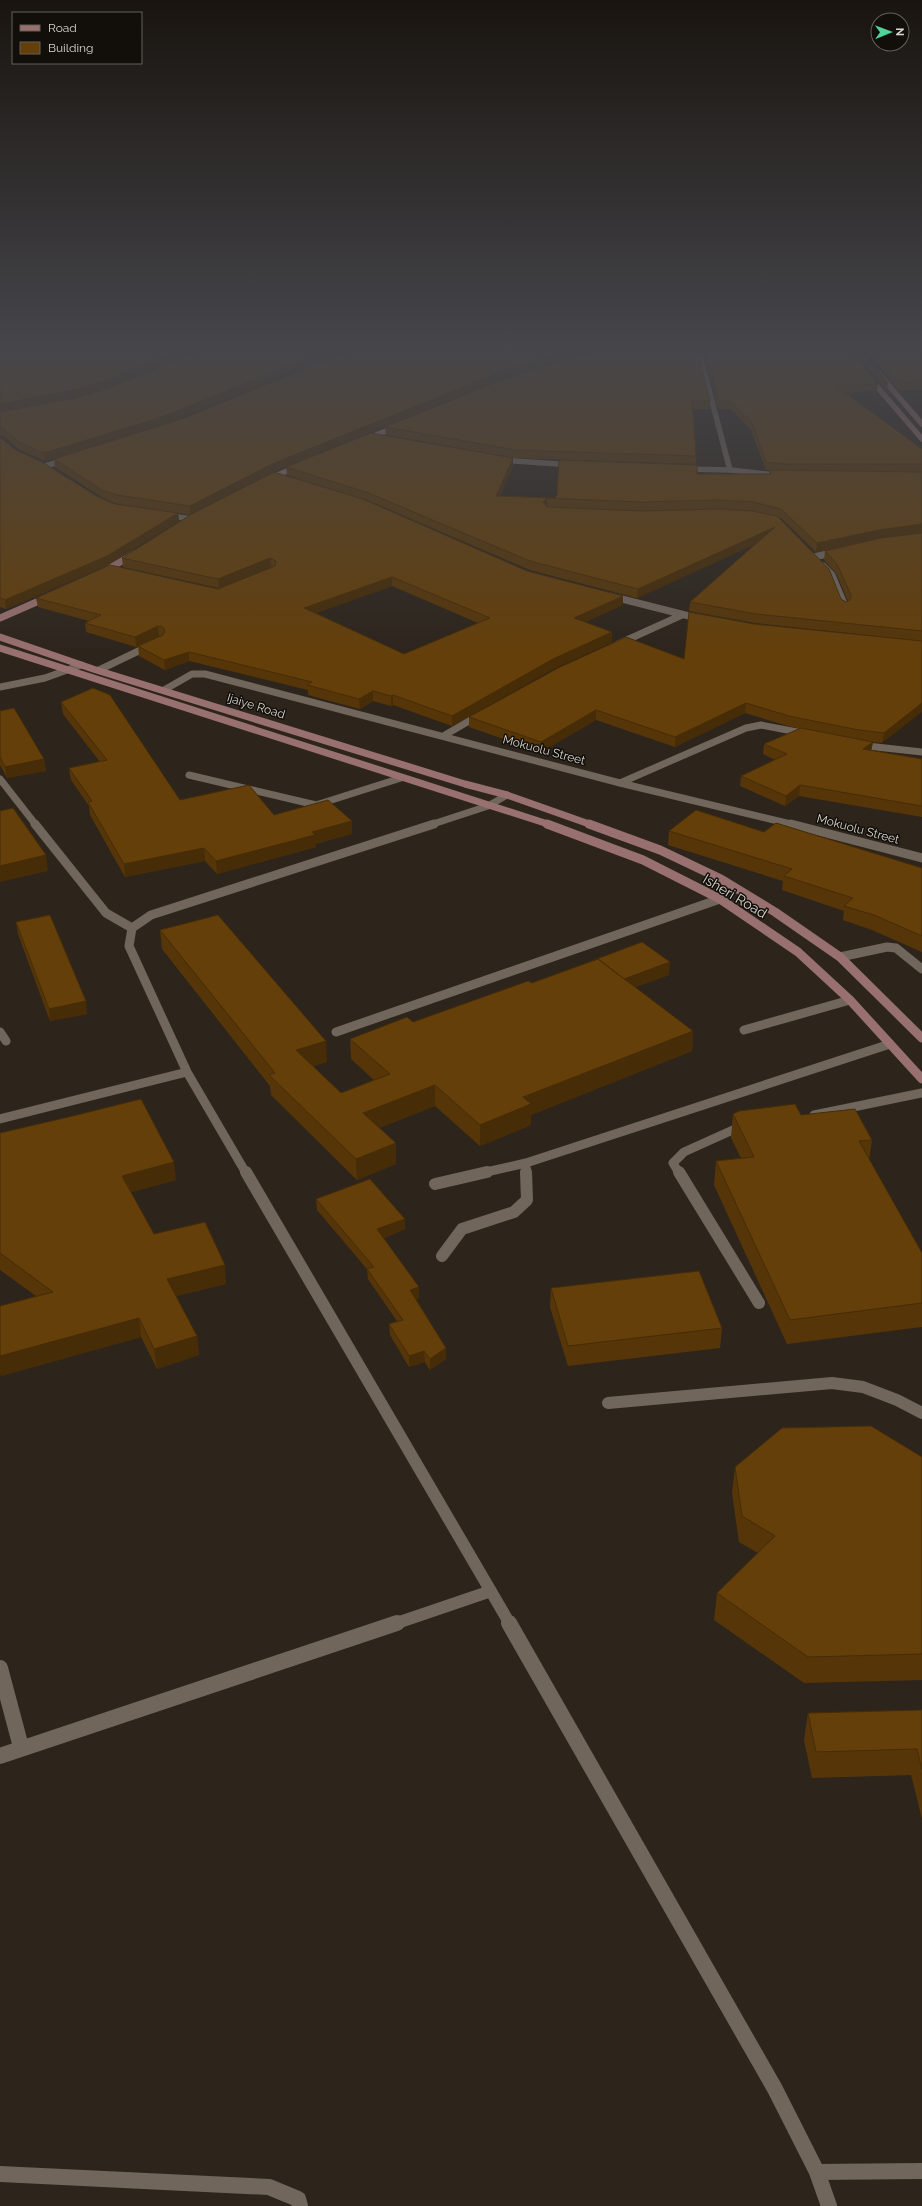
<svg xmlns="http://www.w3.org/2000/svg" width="922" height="2206" font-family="Raleway,sans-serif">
<rect width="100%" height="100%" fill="#2d251c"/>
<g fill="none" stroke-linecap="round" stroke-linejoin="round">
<path stroke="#70665c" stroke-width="7" d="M99,670L151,645
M189,775L316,805L401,778
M0,779L36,825"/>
<path stroke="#70665c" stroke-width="9" d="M35,824L106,913L132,928
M840,957L887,947L896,948L922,969
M744,1030L850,1000
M0,1032L6,1041
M336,1032L720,899
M814,1115L922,1093
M526,1163V1173
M482,1173L526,1163L890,1044
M679,1173L673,1163L684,1152L735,1129L743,1128"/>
<path stroke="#70665c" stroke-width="12" d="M679,1172L759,1303
M435,1184L487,1172
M442,1256L462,1229L514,1212L527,1200L526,1172
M608,1403L832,1383L863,1387L897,1400L922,1413"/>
<path stroke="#70665c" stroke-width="5.5" d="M501,460L573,465
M45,466L66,460
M684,469L730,470L701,359L686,346
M730,470L776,475
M165,515L191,519
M822,555L837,552"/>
<path stroke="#70665c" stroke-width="7" d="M814,557L827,554
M823,566L832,575L845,606
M610,596L701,619
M618,644L682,615
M0,687L45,678L81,665
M164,690L192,674H205L620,783L795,825
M445,735L481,714
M858,745L922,752
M620,783L746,728L761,725L808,734
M430,825L488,806L507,795"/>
<path stroke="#70665c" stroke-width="9" d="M791,824L922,858
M0,1119L187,1072
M246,1173L187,1072L129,946L132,928L151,915L434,824"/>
<path stroke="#70665c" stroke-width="12" d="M246,1172L510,1624
M394,1624L491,1591"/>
<path stroke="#70665c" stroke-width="16" d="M509,1623L775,2089L817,2172L829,2206
M0,1668L21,1747
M0,1756L397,1623
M817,2172L922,2171
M0,2174L269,2187L298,2199L300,2206"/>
<path stroke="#98706f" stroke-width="5.5" d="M879,374L922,424
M868,376L922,439
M366,439L398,426
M268,479L299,466
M132,555L134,554"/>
<path stroke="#98706f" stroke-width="7" d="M103,572L134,554
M0,618L48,597
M0,637L93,669L465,784L507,795L592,825
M0,648L551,825"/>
<path stroke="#98706f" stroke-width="9" d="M547,824L643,860L720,899L798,952L850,1000L922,1079
M589,824L660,850L721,879L775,912L840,957L922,1038"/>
</g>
<path fill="#563609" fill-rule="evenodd" d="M619,346L710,401V409H692L696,456V464L515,458L386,435L385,427Z
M692,346H846L878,384L877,391L846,393L922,449V641L755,623L689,611L690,602L755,544L637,598L530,570L367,500L287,475L286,467L513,466L500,496L555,498L697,474H769L770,470H772H766L751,430L731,409H718L705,358ZM777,517L781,518L816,552L878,539L825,551L824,560L836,573L848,601L846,602L841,599Z
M850,346H858L888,383L887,391Z
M862,346H922V390H899Z
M567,358L505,377L272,472L190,515L118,504L103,498L55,467L54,459L155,427L45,461L20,450L2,435H0V412L308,365L163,425Z
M0,437L14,449L98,497L115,504L178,513L179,521L108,565L6,609L0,607Z
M192,514L527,571L623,605L585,622L612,642L553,669L452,726L393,705L391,706L373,701L360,709L308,695V690L189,661L165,670L139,656L138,646L161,636H159L136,647L86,632L85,623L89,621L38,607L36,598L218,589L272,568L271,567L219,588L123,567L122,558ZM392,586L478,623L404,654L316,613Z
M754,624L922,641L882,743L873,742L871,750L922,759V817L799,796L785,806L740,786L741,776L775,760L763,754L764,744L802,729L788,726L745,713L675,747L596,720L541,752L469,727V717L684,659Z
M61,702L180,800L274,815L352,821V834L315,844L316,847L217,874L205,861L125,877L90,815L89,806L71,780L69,768L100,762L63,714Z
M0,711L44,759L46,771L7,778L0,765Z
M669,831L764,832L922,868V952L872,930L843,920L844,911L782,890L783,881L668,845Z
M16,922L87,1014L50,1021L18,934Z
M160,930L327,1062L313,1066L341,1093L374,1080L351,1059L350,1039L413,1022L532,983L594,960L669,975L635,987L693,1031L692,1051L531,1115V1125L480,1146L435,1106L379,1128L396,1164L357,1180L271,1095L270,1086L162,949Z
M733,1114L801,1115L872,1140L869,1160L922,1253V1327L787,1344L714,1185L716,1161L741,1158L731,1138Z
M0,1133L176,1180L131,1192L154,1234L226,1284L176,1296L197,1336L199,1355L157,1369L141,1337L1,1376L0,1372V1306L36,1296L0,1270Z
M316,1199L405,1229L384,1238L419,1298L416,1299L446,1359L430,1370L425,1362L409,1367L390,1335L389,1324L397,1321L368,1279L367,1269L317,1210Z
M551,1288L722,1328L720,1348L568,1366L550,1307Z
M922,1457V1680L804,1683L714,1620L717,1593L758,1553L739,1542L732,1493L735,1467Z
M922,1710V1819L911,1775L812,1778L804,1740L808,1713Z"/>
<path fill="#462c07" d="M0,346H20L0,348Z
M190,346H208L110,387L75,398L0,412V404Z
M340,346H361L308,365L163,425L45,461L44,453Z
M584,346H613L567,358L505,377L272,472L190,515V506L272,464L505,370L567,351Z
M513,458V466L496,504V496Z
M547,498V507L543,502Z
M178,513L179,521L108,565L6,609L5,600Z
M922,524L921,533L878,539L816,552L817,543L879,530Z
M775,527L774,536L637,598L638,589Z
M270,558L271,567L219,588L218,579Z
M392,577V586L304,617V608Z
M623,596V605L574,627V618Z
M158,626L159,636L136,647L135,637Z
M612,632V642L553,669L452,726V716L553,659Z
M189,652V661L165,670L164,660Z
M373,691V701L360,709L359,699Z
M393,695V705L391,706V696Z
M746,703L745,713L675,747V737Z
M922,703V712L882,743L884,733Z
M596,710V720L541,752V742Z
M873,742L871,752L863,749Z
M44,759L46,771L7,778L5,767Z
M800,785L799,796L785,806L786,796Z
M352,821V834L315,844L316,847L217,874L216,861L312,832Z
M204,848L205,861L125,877L124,864Z
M46,855L48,871L0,882V866Z
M670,962L669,975L620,993L621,980Z
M86,1001L87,1014L50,1021L49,1009Z
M693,1031L692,1051L531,1115V1125L480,1146V1125L523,1097Z
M326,1041L327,1062L297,1070L296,1050Z
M435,1085V1106L364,1134L363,1113Z
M396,1143V1164L357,1180L356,1159Z
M174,1162L176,1180L124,1194L122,1176Z
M405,1219V1229L378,1240L377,1229Z
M225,1265L226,1284L169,1298L167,1279Z
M419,1287V1298L410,1301V1290Z
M139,1318L141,1337L1,1376L0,1369V1356Z
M197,1336L199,1355L157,1369L154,1349Z
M446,1348V1359L430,1370V1359Z
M424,1351L425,1362L409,1367V1356Z"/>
<path fill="#643f0a" stroke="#462c07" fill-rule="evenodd" d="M38,346H190L109,379L74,390L0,404V349Z
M212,346H340L308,358L162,417L44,453L19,442L1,427H0V412L76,398L112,387Z
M366,346H584L567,351L505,370L272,464L190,506L117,495L102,490L54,459L185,418L311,366Z
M619,346H689L698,354L710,401H692L696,456L516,450L385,427L509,377L569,359Z
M701,346H846L878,384L836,386L922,449V464H785L766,462L752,422L731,402L719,401L705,350Z
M857,346H858L888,383Z
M869,346H922V382L900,383Z
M371,433L513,458L496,496L555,498L557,495L559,460L697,465V474H771L770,470L922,472V524L879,530L817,543L781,509L753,502L719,500L641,502L547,498L543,502L547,507L641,511L719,509L752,511L777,516L829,569L841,599L846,602L850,600L851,595L837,564L825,551L881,538L922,533V631L756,614L690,602L775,527L638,589L530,561L366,492L286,467Z
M0,437L14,449L42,462L98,497L115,504L178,513L107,556L5,600L0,598Z
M274,472L363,499L527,571L623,596L574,618L612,632L553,659L452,716L393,695L391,696L373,691L359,699L307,685L312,682L189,652L164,660L138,646L163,635L165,631L163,627L158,626L135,637L85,623L101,615L36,598L110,565L218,589L275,566L276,561L270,558L218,579L122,558L192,514ZM392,577L490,618L404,654L304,608Z
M689,612L754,624L922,641V703L884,733L859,730L789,716L746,703L675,737L596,710L541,742L469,717L558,668L626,637L684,659Z
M93,688L110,695L180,800L249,785L274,815L328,800L352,821L312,832L315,835L216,861L204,848L124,864L88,802L92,801L69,768L107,760L61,702Z
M14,708L44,759L5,767L0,757V711Z
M801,728L873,742L863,749L922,759V806L800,785L786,796L741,776L787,754L764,744Z
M13,808L46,855L0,866V811Z
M696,810L764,832L776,823L922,868V936L874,915L844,906L853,898L784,876L792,869L669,831Z
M50,915L86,1001L49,1009L16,922Z
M218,915L326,1041L296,1050L341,1093L390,1074L350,1039L407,1017L413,1022L528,981L532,983L598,959L693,1031L523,1097L531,1104L480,1125L435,1085L363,1113L396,1143L356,1159L269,1075L275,1073L160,930Z
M642,942L670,962L624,979L598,959L595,960H594Z
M141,1099L174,1162L122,1176L154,1234L205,1222L225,1265L167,1279L197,1336L154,1349L139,1318L0,1356V1306L53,1292L0,1253V1133L77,1115Z
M795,1104L801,1115L855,1109L872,1140L859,1141L922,1253V1303L790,1320L716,1161L754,1157L733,1114L739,1111Z
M370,1179L405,1219L377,1229L419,1287L410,1290L446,1348L430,1359L424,1351L409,1356L389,1324L403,1320L367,1269L374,1267L316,1199Z
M699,1271L722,1328L568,1346L551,1288Z
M871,1426L922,1457V1654L808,1657L717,1593L775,1536L742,1516L735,1467L782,1428Z
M922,1710V1770L917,1749L816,1752L808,1713Z"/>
<linearGradient id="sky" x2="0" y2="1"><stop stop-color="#19140f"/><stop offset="0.53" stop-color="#46464b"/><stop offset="1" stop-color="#46464b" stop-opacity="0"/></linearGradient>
<rect width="922" height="655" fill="url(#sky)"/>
<g text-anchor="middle" stroke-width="3" stroke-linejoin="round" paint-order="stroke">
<g font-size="12" fill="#d9d4ce" stroke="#120f0b">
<text transform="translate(256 706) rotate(17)" y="4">Ijaiye Road</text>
<text transform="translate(544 750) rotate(15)" y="4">Mokuolu Street</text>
<text transform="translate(858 829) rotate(15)" y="4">Mokuolu Street</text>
</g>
<g font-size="14" fill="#d9d4ce" stroke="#120f0b">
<text transform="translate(735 896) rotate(31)" y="5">Isheri Road</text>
</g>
</g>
<rect x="12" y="12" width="130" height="52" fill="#120f0b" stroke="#625e59"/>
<rect x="20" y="25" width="20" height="6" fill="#98706f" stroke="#625e59"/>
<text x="48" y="32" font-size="12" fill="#d9d4ce">Road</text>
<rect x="20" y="42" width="20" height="12" fill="#643f0a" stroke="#625e59"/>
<text x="48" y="52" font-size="12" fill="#d9d4ce">Building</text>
<g transform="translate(890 32) rotate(89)"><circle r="19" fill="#120f0b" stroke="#625e59"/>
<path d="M0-3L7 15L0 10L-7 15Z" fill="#50d398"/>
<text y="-6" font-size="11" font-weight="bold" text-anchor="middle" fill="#d9d4ce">N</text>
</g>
</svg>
